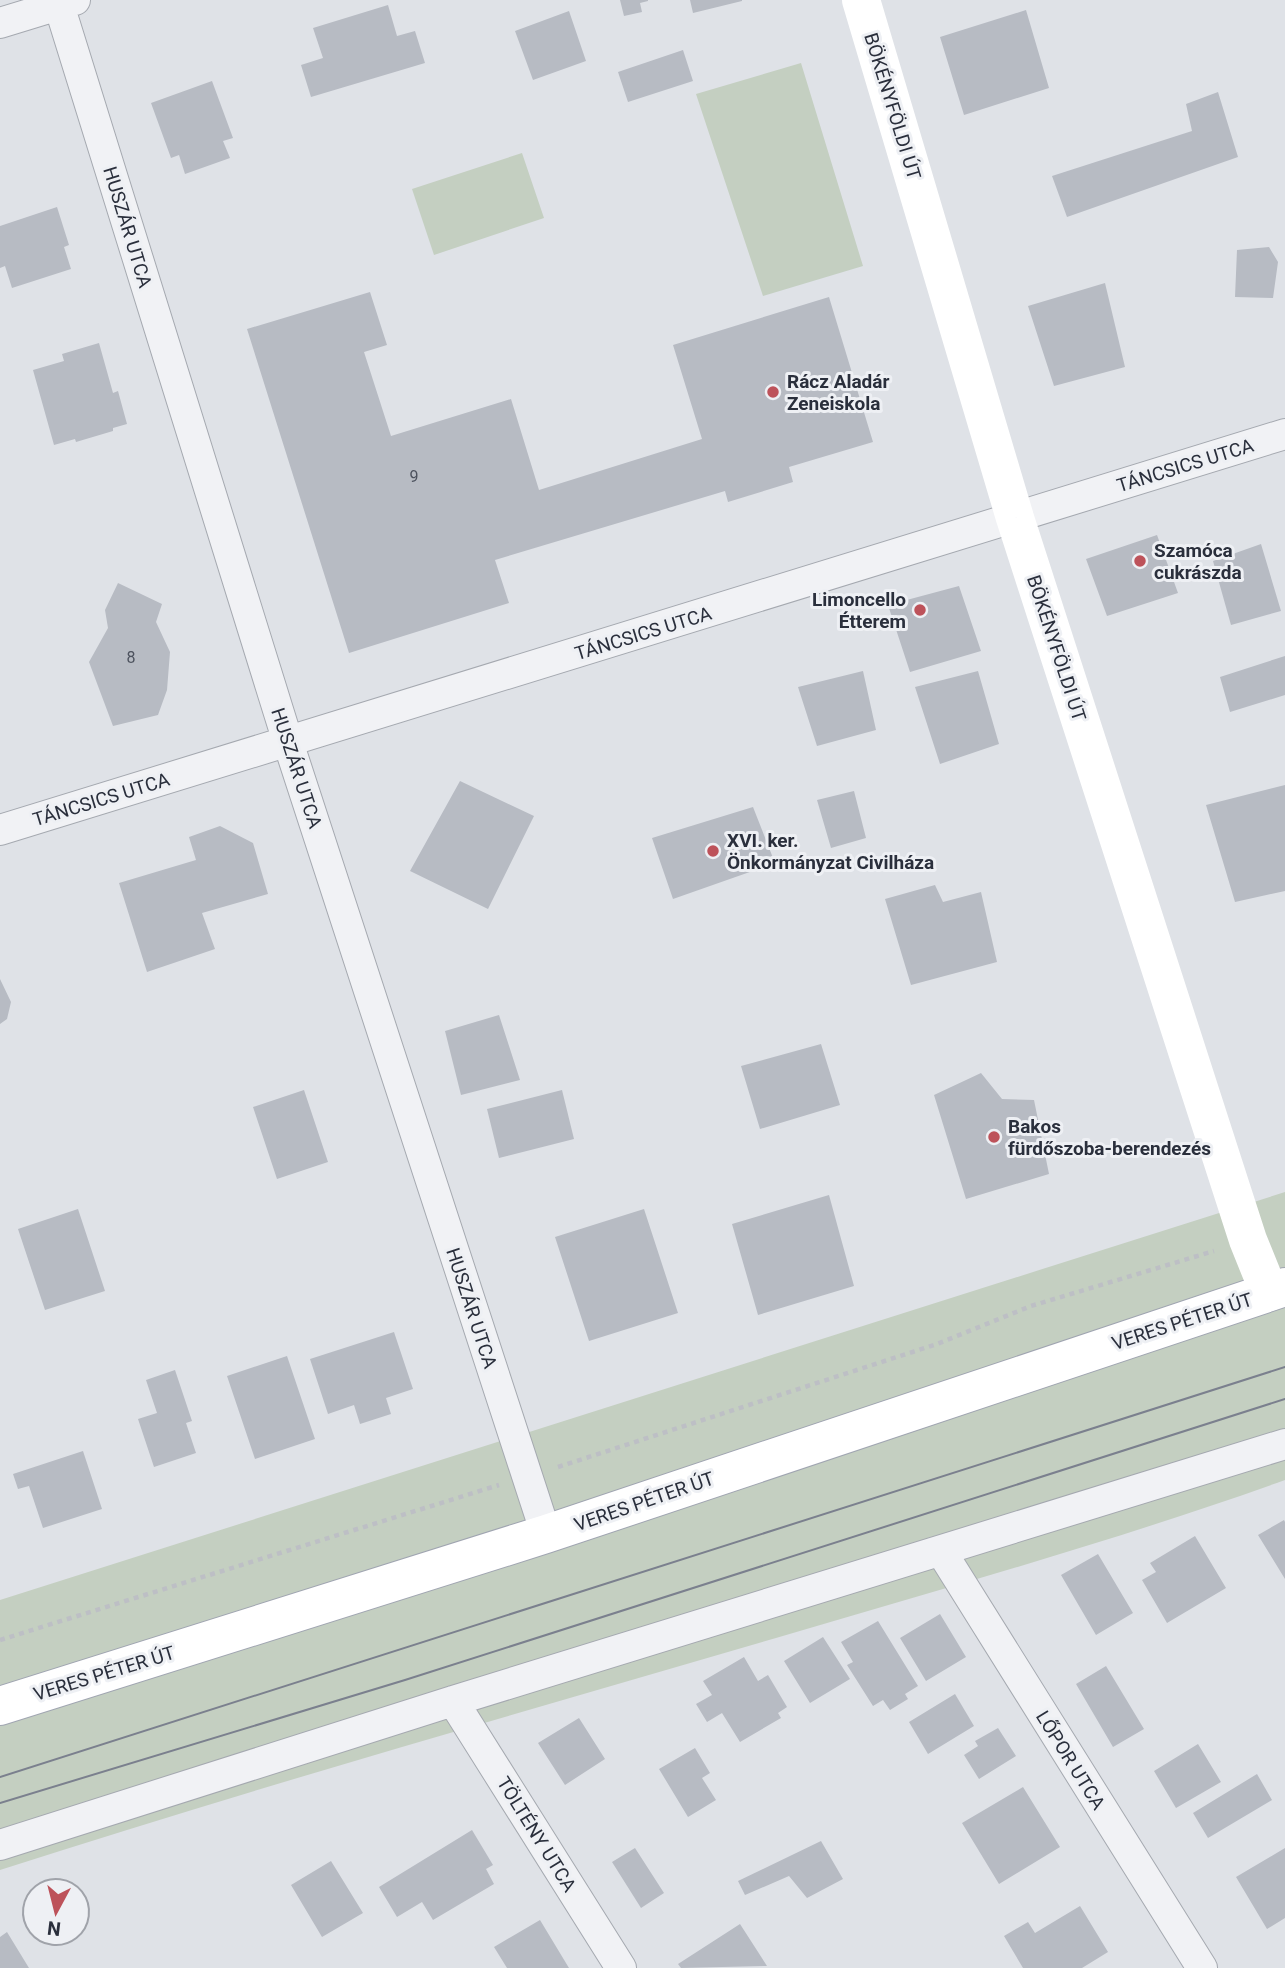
<svg xmlns="http://www.w3.org/2000/svg" width="1285" height="1968" font-family="Roboto,sans-serif">
<rect width="100%" height="100%" fill="#dfe2e7"/>
<path fill="#c4cfc1" d="M801,63L863,266L763,296L696,94Z
M522,153L544,218L434,255L412,189Z
M1285,1192V1480C1118,1540 946,1588 776,1638C517,1714 257,1787 0,1870V1600Z"/>
<path fill="#b7bbc3" d="M620,0H648V1L640,3L642,12L624,16Z
M690,0H742V1L693,13Z
M388,5L397,36L415,31L425,63L311,97L301,65L323,58L313,28Z
M1026,10L1049,88L964,115L940,37Z
M569,11L586,61L533,80L515,31Z
M683,50L693,81L628,102L618,72Z
M212,81L233,138L223,141L230,158L185,174L179,155L171,158L151,103Z
M1218,92L1238,157L1067,217L1052,176L1192,131L1186,104Z
M57,207L69,245L64,247L71,269L12,288L5,266L0,268V226Z
M1269,247L1278,262L1273,298L1235,297L1237,250Z
M1105,283L1125,367L1054,386L1028,306Z
M370,292L387,345L364,352L391,436L511,399L539,490L702,439L673,345L829,297L873,442L789,467L793,482L728,502L725,491L495,560L509,603L349,653L247,329Z
M99,343L113,393L118,391L127,424L113,428V431L76,442L75,439L54,445L33,370L64,361L62,354Z
M1157,535L1178,593L1107,616L1086,559Z
M1261,544L1281,611L1231,625L1213,561Z
M118,583L162,604L156,622L170,652L167,690L158,715L113,726L89,662L108,628L105,610Z
M959,586L981,651L910,672L888,605Z
M1285,656V695L1230,712L1220,677Z
M863,671L876,730L817,746L798,687Z
M978,671L999,744L940,764L915,687Z
M460,781L534,816L488,909L410,871Z
M1285,785V891L1235,902L1206,805Z
M854,791L866,838L831,848L817,800Z
M753,807L775,863L673,899L652,838Z
M220,826L253,843L268,894L202,913L215,949L147,972L119,883L196,860L189,837Z
M935,885L943,902L981,892L997,962L911,985L885,899Z
M0,979L11,1002L7,1019L0,1024Z
M499,1015L520,1080L461,1095L445,1031Z
M821,1044L840,1105L760,1129L741,1066Z
M981,1073L1002,1099L1034,1100L1049,1174L966,1199L934,1095Z
M304,1090L328,1162L277,1179L253,1107Z
M562,1090L574,1139L499,1158L487,1109Z
M829,1195L854,1286L758,1315L732,1224Z
M78,1209L105,1291L45,1310L18,1229Z
M644,1209L678,1313L589,1341L555,1237Z
M394,1332L413,1389L386,1398L391,1414L360,1424L354,1405L328,1414L310,1359Z
M287,1356L315,1439L255,1459L227,1376Z
M175,1370L192,1421L186,1423L196,1453L154,1467L138,1419L157,1413L146,1380Z
M83,1451L102,1509L43,1528L29,1486L18,1489L13,1474Z
M1284,1520L1285,1522V1579L1258,1535Z
M1195,1536L1226,1588L1167,1623L1142,1580L1156,1572L1150,1563Z
M1098,1554L1133,1613L1096,1635L1061,1575Z
M940,1614L966,1657L926,1681L900,1638Z
M878,1621L918,1686L905,1694L908,1699L890,1710L883,1700L873,1706L847,1665L853,1662L841,1642Z
M823,1637L850,1679L810,1703L784,1661Z
M744,1657L758,1681L768,1675L787,1707L778,1713L781,1718L740,1742L722,1713L707,1722L696,1704L712,1695L703,1681Z
M1106,1666L1144,1729L1113,1747L1076,1684Z
M955,1694L974,1726L928,1754L909,1722Z
M579,1718L605,1759L565,1785L538,1743Z
M998,1728L1016,1756L979,1779L964,1755L978,1746L975,1741Z
M1198,1744L1221,1782L1176,1808L1154,1771Z
M695,1748L710,1773L702,1778L716,1800L688,1817L659,1769Z
M1257,1774L1272,1800L1208,1838L1193,1813Z
M1023,1787L1060,1847L999,1884L962,1823Z
M472,1830L493,1865L486,1869L494,1884L433,1920L422,1902L397,1917L379,1887Z
M821,1841L843,1879L807,1898L789,1876L745,1895L738,1881Z
M635,1848L664,1893L641,1908L612,1862Z
M1285,1848V1918L1267,1929L1236,1877Z
M331,1861L363,1913L322,1937L291,1885Z
M1080,1906L1108,1952L1082,1968H1023L1004,1936L1028,1922L1035,1933Z
M540,1920L569,1968H507L494,1947Z
M740,1924L767,1966L681,1968L678,1964Z
M7,1932L29,1968H0V1937Z"/>
<g fill="none" stroke-linecap="round" stroke-linejoin="round">
<defs>
<path id="street" d="M56,0L59,5L288,742L546,1534
M0,23L75,0
M0,830L1285,434
M941,1551L1202,1968
M453,1701L621,1968
M0,1845L453,1701L1285,1444"/>
<path id="primary" d="M0,1706L546,1534L1285,1287"/>
</defs>
<use href="#street" stroke="#a5a9b0" stroke-width="32"/>
<use href="#primary" stroke="#a0a5b1" stroke-width="40"/>
<path stroke="#bdbfc5" stroke-width="4.5" stroke-dasharray="5 5" stroke-linecap="butt" d="M558,1467L937,1344L1031,1306L1214,1251
M0,1640L499,1485"/>
<use href="#street" stroke="#f1f2f5" stroke-width="30"/>
<path stroke="#fff" stroke-width="38" d="M861,0L1015,518L1248,1240L1269,1292"/>
<use href="#primary" stroke="#fff" stroke-width="38"/>
<path stroke="#7b808e" stroke-width="2" d="M0,1777L1285,1367
M0,1803L405,1680L1285,1399"/>
</g>
<g fill="#bd525a" stroke="#eef0f4" stroke-width="2.5">
<circle cx="773" cy="392" r="7"/>
<circle cx="1140" cy="561" r="7"/>
<circle cx="920" cy="610" r="7"/>
<circle cx="713" cy="851" r="7"/>
<circle cx="994" cy="1137" r="7"/>
</g>
<g text-anchor="middle" stroke-width="6" stroke-linejoin="round" paint-order="stroke">
<g font-size="16" fill="#4d525e">
<text x="414" y="482">9</text>
<text x="131" y="663">8</text>
</g>
<g font-size="19" fill="#2a2f3c" stroke="#eef0f4">
<text transform="translate(893 106) rotate(73)" y="7">BÖKÉNYFÖLDI ÚT</text>
<text transform="translate(128 227) rotate(73)" y="7">HUSZÁR UTCA</text>
<text transform="translate(1185 465) rotate(-17)" y="7">TÁNCSICS UTCA</text>
<text transform="translate(643 633) rotate(-17)" y="7">TÁNCSICS UTCA</text>
<text transform="translate(1057 648) rotate(72)" y="7">BÖKÉNYFÖLDI ÚT</text>
<text transform="translate(297 768) rotate(72)" y="7">HUSZÁR UTCA</text>
<text transform="translate(101 799) rotate(-17)" y="7">TÁNCSICS UTCA</text>
<text transform="translate(472 1308) rotate(72)" y="7">HUSZÁR UTCA</text>
<text transform="translate(1182 1321) rotate(-18)" y="7">VERES PÉTER ÚT</text>
<text transform="translate(644 1501) rotate(-19)" y="7">VERES PÉTER ÚT</text>
<text transform="translate(104 1673) rotate(-17)" y="7">VERES PÉTER ÚT</text>
<text transform="translate(1071 1760) rotate(58)" y="7">LŐPOR UTCA</text>
<text transform="translate(537 1834) rotate(58)" y="7">TÖLTÉNY UTCA</text>
</g>
<g font-size="19" font-weight="bold" fill="#2a2f3c" stroke="#eef0f4" text-anchor="start">
<text x="787" y="388">Rácz Aladár<tspan x="787" dy="22">Zeneiskola</tspan></text>
<text x="1154" y="557">Szamóca<tspan x="1154" dy="22">cukrászda</tspan></text>
<text x="906" y="606" text-anchor="end">Limoncello<tspan x="906" dy="22">Étterem</tspan></text>
<text x="727" y="847">XVI. ker.<tspan x="727" dy="22">Önkormányzat Civilháza</tspan></text>
<text x="1008" y="1133">Bakos<tspan x="1008" dy="22">fürdőszoba-berendezés</tspan></text>
</g>
</g>
<g transform="translate(56 1912) rotate(187)"><circle r="33" fill="#eef0f4" stroke="#a0a3aa" stroke-width="2"/>
<path d="M0-5L12 26L0 18L-12 26Z" fill="#bd525a"/>
<text y="-10" font-size="19" font-weight="bold" text-anchor="middle" fill="#2a2f3c">N</text>
</g>
</svg>
